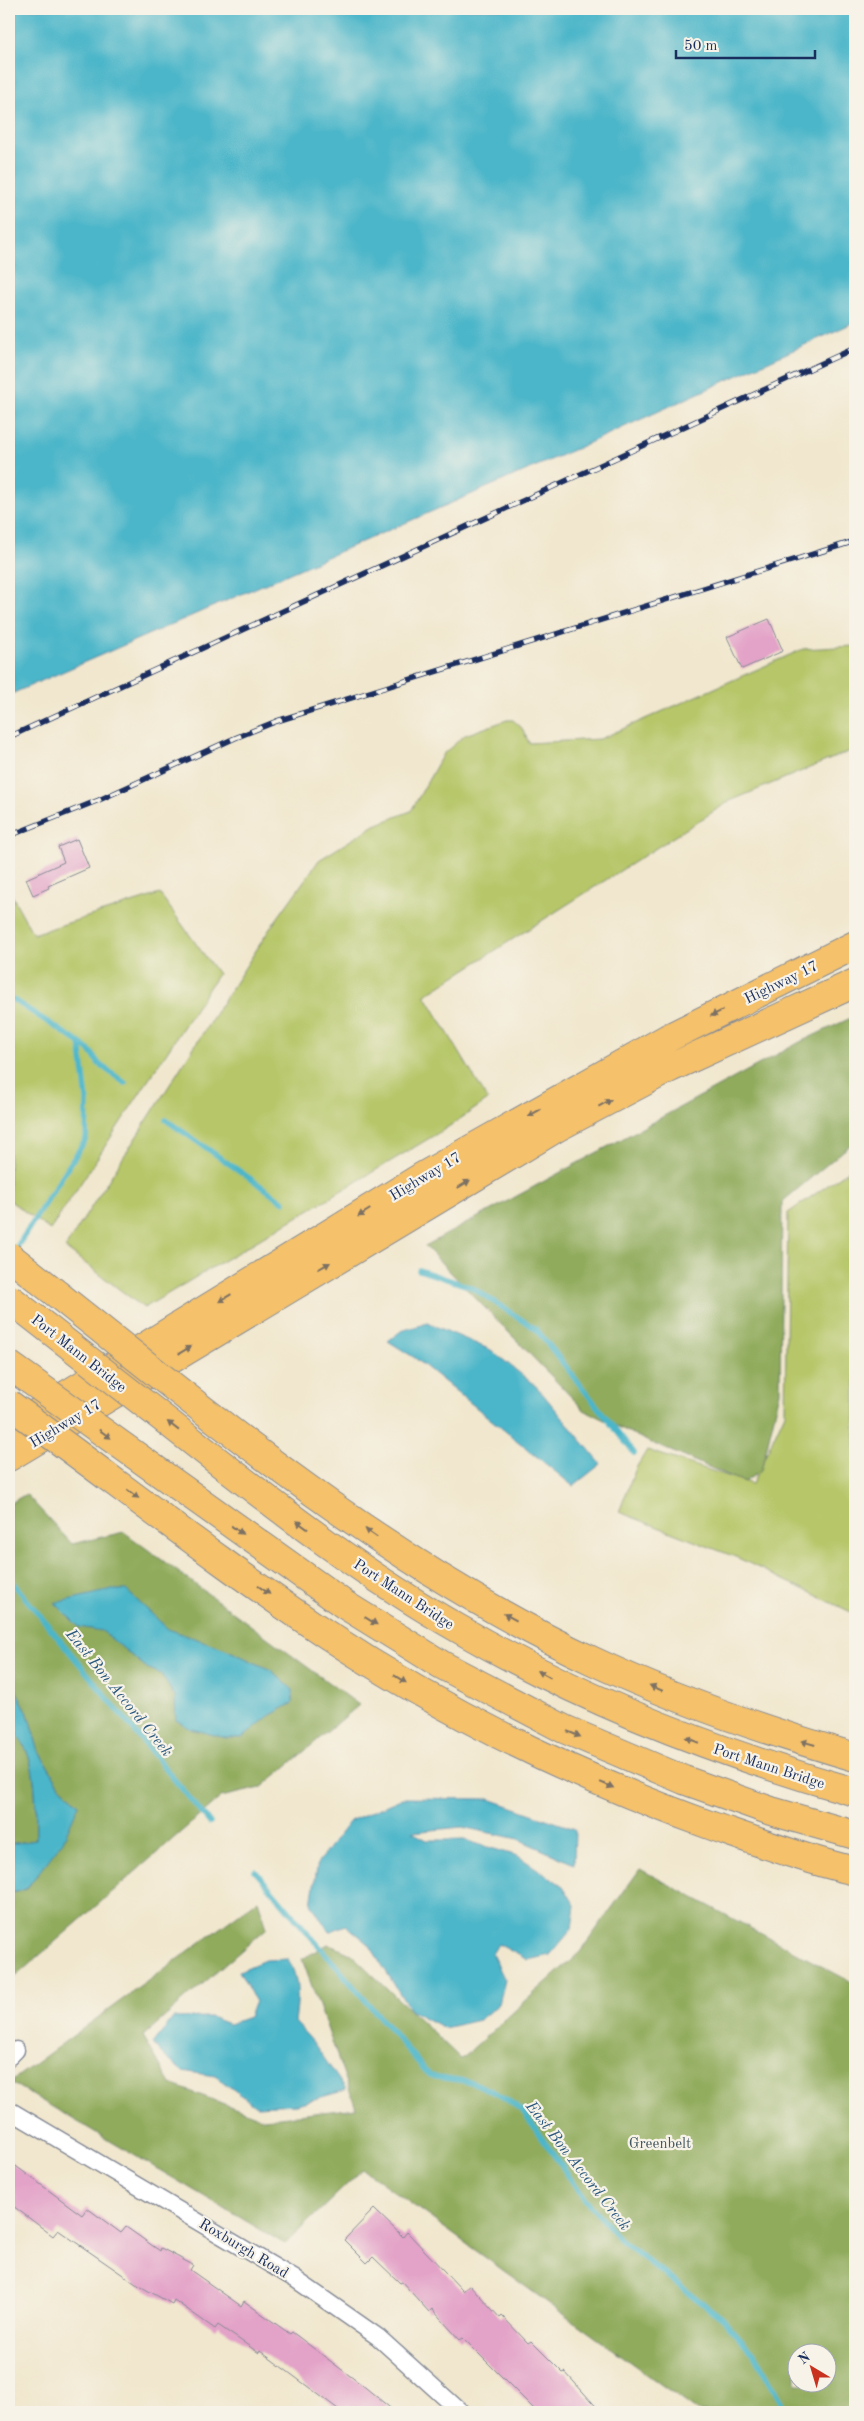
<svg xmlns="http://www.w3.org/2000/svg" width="864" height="2421" font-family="'Old Standard TT',serif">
<rect width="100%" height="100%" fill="#f7f3e8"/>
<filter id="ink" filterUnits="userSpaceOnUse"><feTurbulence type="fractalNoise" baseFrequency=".02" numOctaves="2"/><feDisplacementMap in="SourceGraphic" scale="10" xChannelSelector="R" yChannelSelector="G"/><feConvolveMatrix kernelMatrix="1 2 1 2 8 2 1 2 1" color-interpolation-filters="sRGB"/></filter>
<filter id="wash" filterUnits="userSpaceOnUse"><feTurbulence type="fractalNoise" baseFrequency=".0096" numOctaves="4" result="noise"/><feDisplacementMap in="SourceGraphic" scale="20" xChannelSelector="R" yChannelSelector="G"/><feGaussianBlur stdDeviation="1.12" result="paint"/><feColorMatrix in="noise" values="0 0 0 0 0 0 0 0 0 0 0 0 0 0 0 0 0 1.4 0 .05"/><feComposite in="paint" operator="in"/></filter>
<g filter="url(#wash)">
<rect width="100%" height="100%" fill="#f1e7ce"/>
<path fill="#b6c668" stroke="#687a63" d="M855,646V749L730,801L425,995L488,1100L445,1129L144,1308L65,1248L271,927L319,860L375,825L411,811L443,754L465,735L507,720H513L522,728L529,743L600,739L803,649Z
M9,890L33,934L160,894L218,974L50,1230L9,1200Z
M855,1166V1614L738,1558L619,1512L636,1468L647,1450L752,1484L785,1413L788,1213Z"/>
<path fill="#90ab5c" stroke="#566d5d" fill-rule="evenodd" d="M855,1016V1141L782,1202L780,1392L761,1471L744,1482L647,1441L584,1410L425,1246L800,1042Z
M26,1494L72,1544L124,1532L359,1705L261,1788L221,1797L9,1982V1894L27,1889L79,1804L60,1786L39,1752L27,1711L9,1677V1504Z
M9,1725C40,1754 35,1801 36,1840L9,1844Z
M640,1869L855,1984V2412H699L363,2169L285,2244L10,2082L258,1900L267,1928L143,2036L171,2084L264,2119L356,2108L302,1959L328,1944L351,1954L461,2059L580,1952ZM796,2354H826V2384H796Z"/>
<path fill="#4cb6c9" stroke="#347294" d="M9,9H855V322L578,448L9,695Z
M428,1323L491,1350L537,1387L601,1464L573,1486L415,1358L388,1341L401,1331Z
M112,1590H126L168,1629L223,1648L271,1670L292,1689L293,1703L269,1716L242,1738H226L191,1729L176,1720L175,1697L161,1674L147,1668L102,1631L79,1627L55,1603Z
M9,1677L27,1711L39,1752L60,1786L79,1804L63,1841L26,1889L9,1894V1844L36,1840C35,1801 40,1754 9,1725Z
M403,1798L489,1799L575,1829L574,1864L518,1839L462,1827L412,1832L427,1840H464L518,1856L563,1886L575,1905L572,1929L550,1955L528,1960L498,1944L492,1954L505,1980L499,2004L479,2020L444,2028L410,2010L369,1944L346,1925L329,1932L311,1903L318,1862L350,1821Z
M288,1959C300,1980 298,1999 295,2022L313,2042L346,2090L297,2104L256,2106L215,2076L182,2071L164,2056L153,2044L173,2018L210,2017L229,2024L249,2017L255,2001L239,1971L265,1960Z"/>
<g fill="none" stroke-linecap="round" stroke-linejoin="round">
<path stroke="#4cb6c9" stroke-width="5.5" d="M9,997L80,1043L87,1100L86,1139L15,1250
M80,1043L91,1052L99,1064L125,1083
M166,1120L284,1202
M419,1270L471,1287L536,1329L634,1453
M9,1578L210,1823
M255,1871L430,2076L472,2082L498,2094L522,2110L584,2198L620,2240L722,2318L754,2354L788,2412"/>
</g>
<g id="blocks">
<path fill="#e3a2c8" d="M769,619L783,651L742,669L727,637Z
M77,839L89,868L48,886L49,888L33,895L26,879L64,862L58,847Z
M9,2161L82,2215L87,2208L121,2233L126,2227L160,2251L161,2248L193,2265L190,2270L241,2306L244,2301L290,2334L292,2332L366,2388L395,2412H342L260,2351L259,2353L218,2325L215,2329L174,2300L172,2304L136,2284L58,2230L53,2236L9,2203Z
M374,2209L403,2237L407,2232L463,2291L470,2285L500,2318L502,2316L528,2343L531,2341L563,2373L565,2372L601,2412H537L463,2338L460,2340L432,2309L429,2312L402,2282L400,2283L373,2257L367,2263L344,2240Z"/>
</g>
</g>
<g filter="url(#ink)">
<use href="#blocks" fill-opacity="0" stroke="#868b96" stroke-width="1"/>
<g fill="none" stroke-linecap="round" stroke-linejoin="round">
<defs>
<path id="minor" d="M9,2057L16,2050
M9,2110L295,2279L378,2337L461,2412"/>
<path id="trunk" d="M9,1430L423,1176L668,1038L855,945
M9,1457L558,1127L670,1068L855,983"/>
</defs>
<use href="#minor" stroke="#868b96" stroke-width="19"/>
<use href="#trunk" stroke="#868b96" stroke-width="30"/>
<use href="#minor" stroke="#fff" stroke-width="16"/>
<use href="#trunk" stroke="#f5c16b" stroke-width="28"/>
<defs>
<path id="rail" d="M9,737L855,348
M9,836L99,800L235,738L277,721L855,541"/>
</defs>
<use href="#rail" stroke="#1b2f5e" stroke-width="5.5"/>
<use href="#rail" stroke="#f7f3e8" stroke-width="4" stroke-dasharray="11" stroke-linecap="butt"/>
<defs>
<path id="motorway-bridge" d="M9,1256C194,1402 378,1560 593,1661C678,1701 766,1731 855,1757
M9,1298C73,1348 137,1398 201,1448C284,1513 369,1578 461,1630C586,1702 717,1753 855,1792
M9,1365L345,1605L442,1665L564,1729L684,1780L771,1811L855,1835
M9,1404C114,1480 218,1562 326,1634C447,1714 578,1778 715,1827C761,1843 808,1860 855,1871"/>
</defs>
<use href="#motorway-bridge" stroke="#868b96" stroke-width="30" stroke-linecap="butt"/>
<use href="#motorway-bridge" stroke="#f5c16b" stroke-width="28"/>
</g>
<defs><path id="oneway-solid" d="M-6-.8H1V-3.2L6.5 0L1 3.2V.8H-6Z" transform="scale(1.25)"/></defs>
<g fill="#7d7164">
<use href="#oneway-solid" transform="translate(717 1013) rotate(154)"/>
<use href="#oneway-solid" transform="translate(605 1103) rotate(-28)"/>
<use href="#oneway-solid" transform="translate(534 1113) rotate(151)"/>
<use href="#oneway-solid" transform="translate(464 1184) rotate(-31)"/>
<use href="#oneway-solid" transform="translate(364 1213) rotate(148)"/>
<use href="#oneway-solid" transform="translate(324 1266) rotate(-30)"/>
<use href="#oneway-solid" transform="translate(225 1298) rotate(149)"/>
<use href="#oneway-solid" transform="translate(185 1350) rotate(-31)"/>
<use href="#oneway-solid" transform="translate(173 1426) rotate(-142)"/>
<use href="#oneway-solid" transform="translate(105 1434) rotate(36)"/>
<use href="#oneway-solid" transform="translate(133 1494) rotate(36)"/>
<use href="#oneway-solid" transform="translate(302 1525) rotate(-144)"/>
<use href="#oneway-solid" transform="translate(237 1530) rotate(36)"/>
<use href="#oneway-solid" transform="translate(371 1533) rotate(-145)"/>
<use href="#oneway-solid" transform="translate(264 1590) rotate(35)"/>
<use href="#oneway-solid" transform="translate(510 1617) rotate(-152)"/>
<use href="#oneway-solid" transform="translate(371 1621) rotate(32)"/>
<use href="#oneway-solid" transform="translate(544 1674) rotate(-152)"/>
<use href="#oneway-solid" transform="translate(400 1679) rotate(32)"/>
<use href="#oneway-solid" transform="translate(656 1688) rotate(-157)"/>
<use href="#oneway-solid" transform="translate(574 1734) rotate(23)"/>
<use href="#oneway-solid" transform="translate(692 1740) rotate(-158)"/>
<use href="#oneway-solid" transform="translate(808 1743) rotate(-164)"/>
<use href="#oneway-solid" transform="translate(607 1785) rotate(23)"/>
</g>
</g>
<g text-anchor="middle" stroke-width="4.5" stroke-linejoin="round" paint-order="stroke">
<g font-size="15" fill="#1b2f5e" stroke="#f7f3e8">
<text transform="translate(781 982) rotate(-26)" y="5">Highway 17</text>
<text transform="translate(425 1176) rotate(-31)" y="5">Highway 17</text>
<text transform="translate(79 1353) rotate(38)" y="5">Port Mann Bridge</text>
<text transform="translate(65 1423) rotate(-31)" y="5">Highway 17</text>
<text transform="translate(404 1594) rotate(33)" y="5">Port Mann Bridge</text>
<text transform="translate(769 1766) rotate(18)" y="5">Port Mann Bridge</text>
<text transform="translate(244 2248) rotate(31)" y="5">Roxburgh Road</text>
</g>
<g font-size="15" fill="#425560" stroke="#f7f3e8">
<text x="660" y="2148">Greenbelt</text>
</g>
<g font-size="16" font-style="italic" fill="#2a587e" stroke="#f7f3e8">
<text transform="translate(120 1692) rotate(51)" y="6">East Bon Accord Creek</text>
<text transform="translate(579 2165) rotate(52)" y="6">East Bon Accord Creek</text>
</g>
</g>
<rect width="864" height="2421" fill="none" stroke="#f7f3e8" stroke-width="30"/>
<g transform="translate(812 2368) rotate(322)"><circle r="24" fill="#f7f3e8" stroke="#9fa5b1"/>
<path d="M0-4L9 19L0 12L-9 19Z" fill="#c8321e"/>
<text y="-8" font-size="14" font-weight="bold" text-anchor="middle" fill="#1b2f5e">N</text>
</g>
<path d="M676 50v8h139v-8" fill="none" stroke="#1b2f5e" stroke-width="2.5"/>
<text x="684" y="50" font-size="15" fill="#1b2f5e" stroke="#f7f3e8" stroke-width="4" paint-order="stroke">50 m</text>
</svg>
